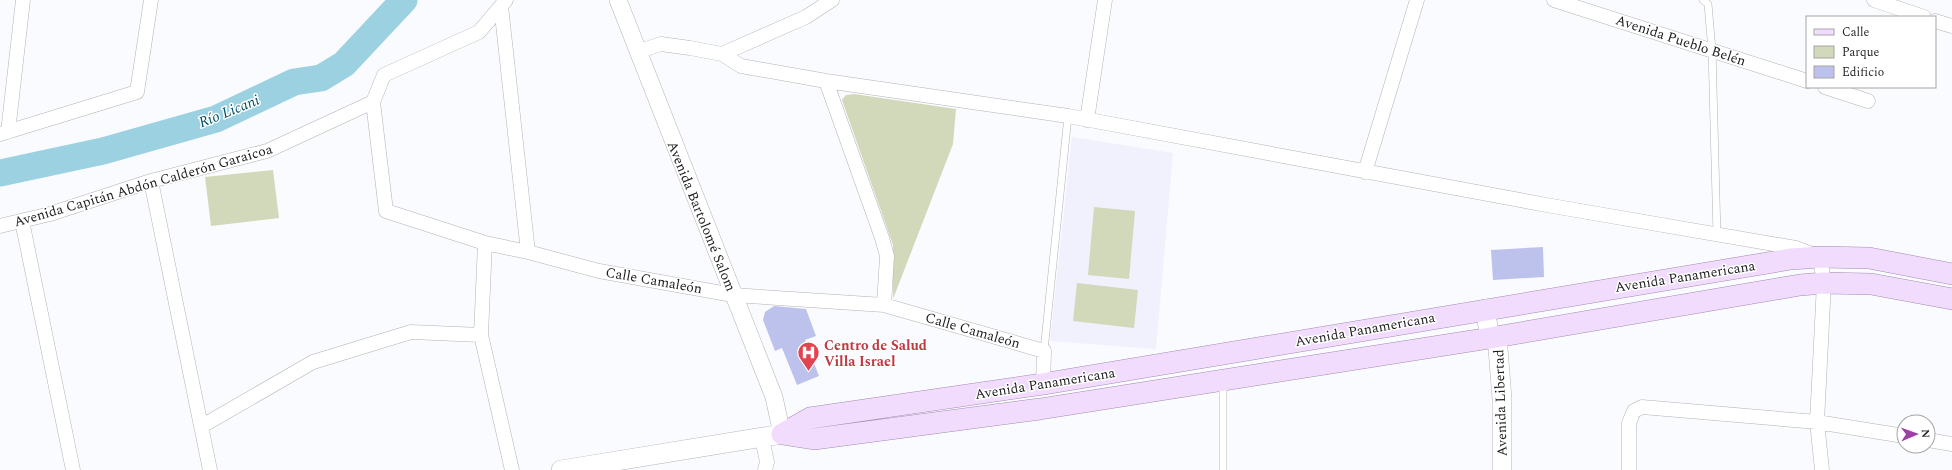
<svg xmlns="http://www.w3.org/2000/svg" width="1952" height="470" font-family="Spectral,serif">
<rect width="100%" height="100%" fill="#fafbff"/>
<path fill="#f1f0fd" d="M1072,137L1173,153L1156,349L1050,341Z"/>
<path fill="#d2d8ba" d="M854,94L956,109L953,144L893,299V245L842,100L846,95Z
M273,170L279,218L211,226L205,177Z
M1094,207L1135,211L1129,279L1088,275Z
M1077,283L1138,290L1134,328L1073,321Z"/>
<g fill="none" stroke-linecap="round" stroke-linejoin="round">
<path stroke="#9cd1e1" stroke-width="27" d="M0,173L103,151L216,119L294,82L321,78L344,64L404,0"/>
</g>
<path fill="#bdc2ec" d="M1543,247L1544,277L1493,280L1491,250Z
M774,306L806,309L816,336L805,340L819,376L797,385L782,348L775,351L763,320L765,312Z"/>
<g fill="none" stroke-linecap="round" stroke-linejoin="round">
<defs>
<path id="service" d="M1703,0L1708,4L1712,50L1717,235
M1044,351L1068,116
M1223,381V470"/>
<path id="minor" d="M506,0L479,32L384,75L373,102L386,211L485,243L528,252L599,271L733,295L884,305L1044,351L1043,384
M1554,0L1807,81
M1874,0L1924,17
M501,6L528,252
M1935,21L1952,26
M637,52L661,44L690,48L722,54L741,66L826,81L1068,116L1552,206L1796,248L1820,257L1824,283L1817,422L1822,470
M722,54L806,17L832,0
M826,81L882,238L887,256L884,305
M1825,87L1868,101
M1087,120L1105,0
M8,132L23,0
M0,134L137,92L151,0
M1365,172L1417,0
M151,181L210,470
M22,221L73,470
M0,226L50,214L151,181L267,151L373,102
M485,243L481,335L512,470
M202,426L313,362L411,332L481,335
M762,438L767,462L765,470
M1928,440L1952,444
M1629,470V423L1634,411L1642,407L1817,422L1904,436"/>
<path id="tertiary" d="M618,0L774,397L782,434"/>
<path id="secondary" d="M1485,309L1490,338
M1497,336L1502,399V470
M561,470L782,434"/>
<path id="primary" d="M782,434L810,418L1043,384L1791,259L1820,257L1869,258L1952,274
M782,434L814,439L1040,409L1490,338L1800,285L1824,283L1871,284L1952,299"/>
</defs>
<use href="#service" stroke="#b3b3b7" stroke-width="8"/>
<use href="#minor" stroke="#b3b3b7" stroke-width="15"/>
<use href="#tertiary" stroke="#b3b3b7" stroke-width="18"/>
<use href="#secondary" stroke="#b3b3b7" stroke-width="20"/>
<use href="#primary" stroke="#a28baf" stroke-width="22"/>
<use href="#service" stroke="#fff" stroke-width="7"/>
<use href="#minor" stroke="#fff" stroke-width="14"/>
<use href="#tertiary" stroke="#fff" stroke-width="17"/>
<use href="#secondary" stroke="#fff" stroke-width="19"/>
<use href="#primary" stroke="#f2dcfe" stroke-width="21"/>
</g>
<defs>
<symbol id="hospital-pin" viewBox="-11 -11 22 30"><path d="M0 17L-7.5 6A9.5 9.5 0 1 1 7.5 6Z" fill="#e0444e" stroke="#fff"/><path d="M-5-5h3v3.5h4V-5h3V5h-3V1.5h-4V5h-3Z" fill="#fff"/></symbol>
</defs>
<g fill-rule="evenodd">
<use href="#hospital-pin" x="796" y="340" width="25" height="34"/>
</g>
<g text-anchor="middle" stroke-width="3" stroke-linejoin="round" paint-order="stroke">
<g font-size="14" fill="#1e1e1f" stroke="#fff">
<text transform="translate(1681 40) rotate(18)" y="5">Avenida Pueblo Belén</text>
<text transform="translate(143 185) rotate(-16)" y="5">Avenida Capitán Abdón Calderón Garaicoa</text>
<text transform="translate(702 216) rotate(68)" y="5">Avenida Bartolomé Salom</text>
<text transform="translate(1685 276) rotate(-9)" y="5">Avenida Panamericana</text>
<text transform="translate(654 280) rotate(10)" y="5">Calle Camaleón</text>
<text transform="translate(1365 329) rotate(-10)" y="5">Avenida Panamericana</text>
<text transform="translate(973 330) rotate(16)" y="5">Calle Camaleón</text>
<text transform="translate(1045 383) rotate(-9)" y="5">Avenida Panamericana</text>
<text transform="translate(1500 403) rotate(-92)" y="5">Avenida Libertad</text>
</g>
<g font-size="14" font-weight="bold" fill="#be3a42" stroke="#fff" text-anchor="start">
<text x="824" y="350">Centro de Salud<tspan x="824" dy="16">Villa Israel</tspan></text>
</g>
<g font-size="15" font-style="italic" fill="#004f60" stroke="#fff">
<text transform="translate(229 111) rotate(-22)" y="5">Río Licani</text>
</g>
</g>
<rect x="1806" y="16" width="130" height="72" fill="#ffffff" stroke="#a5a5a5"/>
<rect x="1814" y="29" width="20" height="6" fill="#f2dcfe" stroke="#a5a5a5"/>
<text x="1842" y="36" font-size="12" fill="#1e1e1f">Calle</text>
<rect x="1814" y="46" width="20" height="12" fill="#d2d8ba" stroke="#a5a5a5"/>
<text x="1842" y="56" font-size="12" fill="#1e1e1f">Parque</text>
<rect x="1814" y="66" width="20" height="12" fill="#bdc2ec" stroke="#a5a5a5"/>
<text x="1842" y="76" font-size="12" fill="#1e1e1f">Edificio</text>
<g transform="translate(1916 434) rotate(88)"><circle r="19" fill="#ffffff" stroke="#a5a5a5"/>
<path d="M0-3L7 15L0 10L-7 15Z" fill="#9d3da5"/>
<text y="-6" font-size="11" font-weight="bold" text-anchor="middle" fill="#1e1e1f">N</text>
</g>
</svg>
